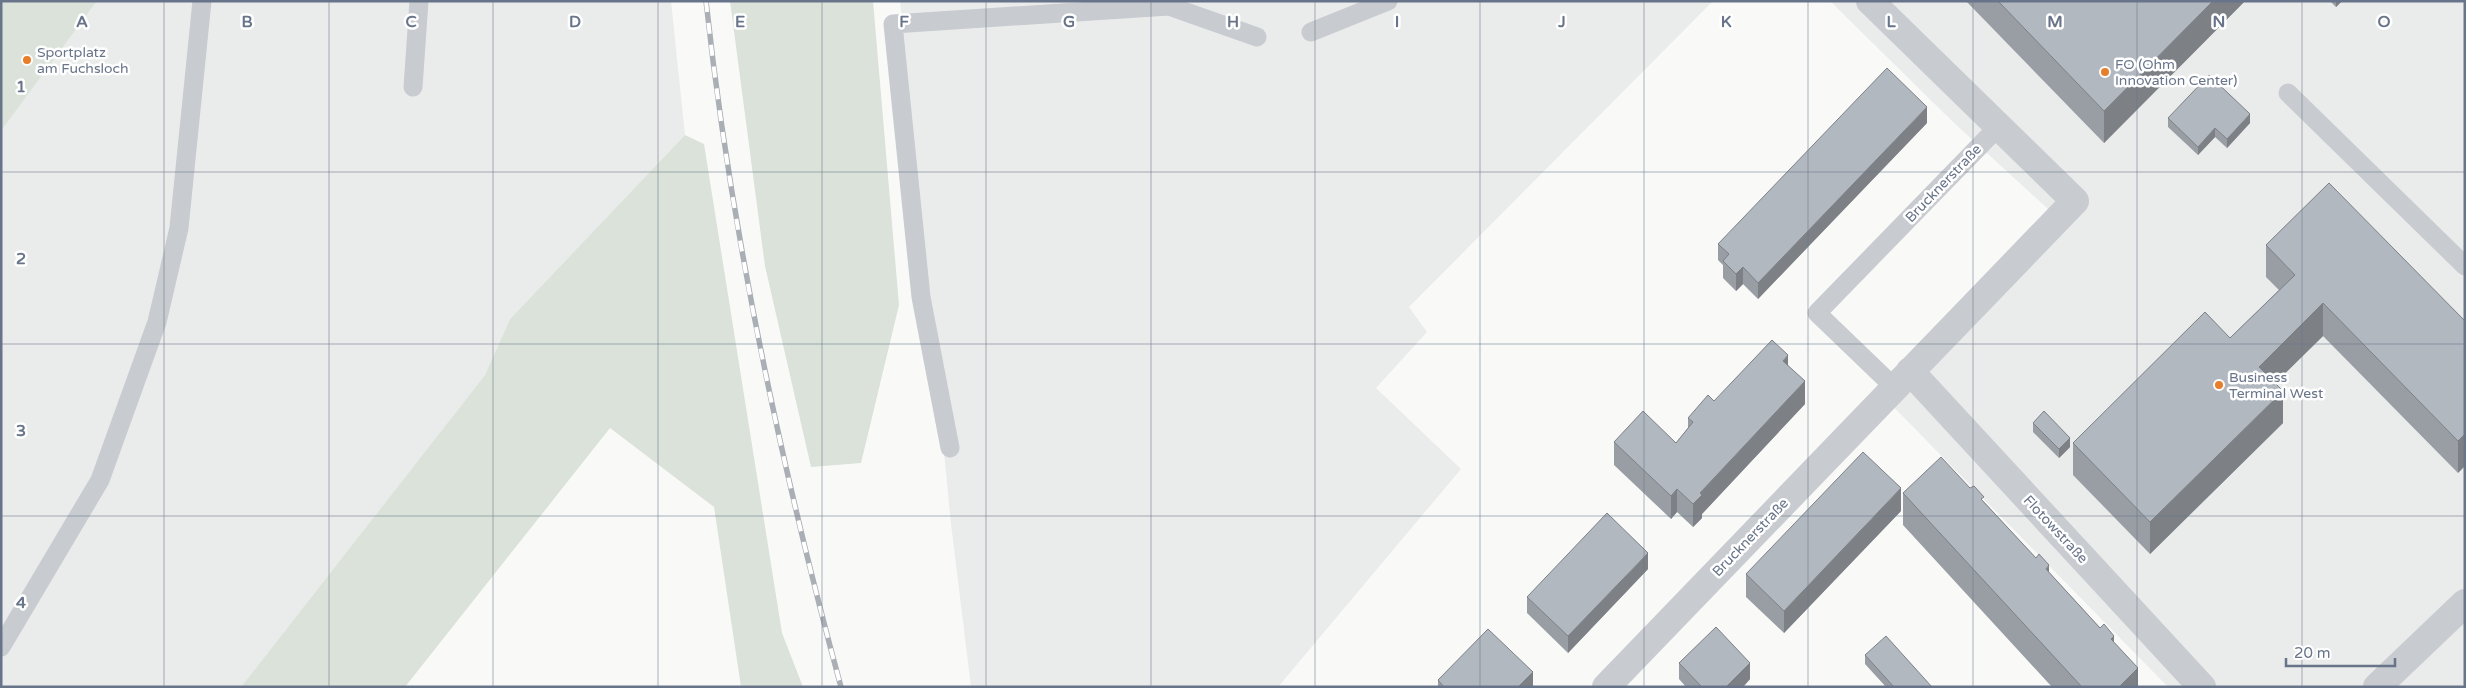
<svg xmlns="http://www.w3.org/2000/svg" width="2466" height="688" font-family="'Varela Round',sans-serif">
<rect width="100%" height="100%" fill="#f9faf8"/>
<path fill="#eaebeb" d="M97,1H671L685,135L510,319L485,375L241,687H1V131Z
M900,1H1713L1409,307L1427,332L1376,388L1461,469L1278,687H971L951,524Z
M1830,1H2465V687H2168L1876,389L2048,209L1953,122Z"/>
<path fill="#dae2d9" d="M1,1H97L1,131Z
M730,1H873L899,305L861,463L811,467L765,266Z
M685,135L704,144L782,633L803,687H741L714,507L610,428L405,687H241L485,375L510,319Z"/>
<g fill="none" stroke-linecap="round" stroke-linejoin="round">
<path stroke="#c8cbcf" stroke-width="19" d="M1311,32L1388,1
M413,87L419,1
M2288,93L2465,266
M1894,387L1817,313L1999,126
M950,448L921,297L893,24L1169,6L1257,37
M1,647L100,480L157,322L179,228L202,1"/>
<path stroke="#c8cbcf" stroke-width="28" d="M1910,371L2202,687
M1606,687L2075,201L1870,1
M2377,687L2465,603"/>
<defs>
<path id="rail" d="M706,1C731,233 780,462 841,687"/>
</defs>
<use href="#rail" stroke="#aaaeb5" stroke-width="5.5"/>
<use href="#rail" stroke="#fff" stroke-width="4" stroke-dasharray="11" stroke-linecap="butt"/>
</g>
<path fill="#999ea5" d="M1966,1H2245L2104,143Z
M2330,1H2342L2336,7Z
M2168,118L2250,123L2227,148L2215,137L2198,155L2168,127Z
M1927,123L1758,299L1743,284L1736,291L1723,278V265L1718,260V244Z
M2266,245L2465,321L2458,473L2323,336L2275,383L2283,423L2150,554L2073,475V443L2230,338L2279,290L2266,277Z
M1788,365L1805,404L1702,514V518L1693,527L1677,512L1671,519L1614,465V442L1676,443L1688,428V418Z
M2033,423L2070,447L2059,458L2033,432Z
M1903,493L1984,502L2114,643L2138,687H2052L1903,525Z
M1901,511L1784,633L1746,597V574Z
M1648,569L1568,653L1527,613V597Z
M1865,655L1932,687H1886L1865,664Z
M1679,663L1750,679L1743,687H1686L1679,679Z
M1438,680L1533,687H1438Z"/>
<path fill="#7d8186" d="M2213,1H2245L2104,143V111Z
M2336,1H2342L2336,7Z
M1927,107V123L1758,299V283Z
M2250,114V123L2227,148V139Z
M2215,128V137L2198,155V147Z
M1743,267V284L1736,291V274Z
M2323,303V336L2259,399V367Z
M1788,355V378L1783,361Z
M1805,381V404L1702,514V518L1693,527V504L1700,493Z
M2283,391V423L2150,554V522Z
M2465,434V466L2458,473V441Z
M2070,438V447L2059,458V449Z
M1901,488V511L1784,633V611Z
M1677,489V512L1671,519V496Z
M1648,553V569L1568,653V636Z
M2049,565V597L2046,569Z
M2114,636V668L2111,639Z
M1750,663V679L1743,687H1726Z
M2138,668V687H2119Z
M1533,672V687H1518Z"/>
<path fill="#b2b8c0" stroke="#7d8186" d="M1998,1H2213L2104,111Z
M1887,68L1927,107L1758,283L1743,267L1736,274L1723,261L1729,254L1718,244Z
M2209,75L2250,114L2227,139L2215,128L2198,147L2168,118Z
M2329,183L2465,321V434L2458,441L2323,303L2259,367L2283,391L2150,522L2073,443L2205,312L2230,338L2295,275L2266,245Z
M1772,340L1788,355L1783,361L1805,381L1700,493L1702,495L1693,504L1677,489L1671,496L1614,442L1643,411L1676,443L1693,422L1688,418L1708,395L1714,401Z
M2044,411L2070,438L2059,449L2033,423Z
M1863,452L1901,488L1784,611L1746,574Z
M1941,457L1970,488L1974,486L1984,497L1981,499L2036,558L2039,554L2049,565L2046,569L2100,628L2104,624L2114,636L2111,639L2138,668L2119,687H2082L1903,493Z
M1607,513L1648,553L1568,636L1527,597Z
M1716,627L1750,663L1726,687H1702L1679,663Z
M1488,629L1533,672L1518,687H1444L1438,680Z
M1886,636L1932,687H1894L1865,655Z"/>
<path fill="none" stroke="#687489" stroke-width="1" stroke-opacity="0.55" d="M164,1V687M329,1V687M493,1V687M658,1V687M822,1V687M986,1V687M1151,1V687M1315,1V687M1480,1V687M1644,1V687M1808,1V687M1973,1V687M2137,1V687M2302,1V687M1,172H2465M1,344H2465M1,516H2465"/>
<g fill="#e77e2a" stroke="#fff" stroke-width="2">
<circle cx="27" cy="60" r="5"/>
<circle cx="2105" cy="72" r="5"/>
<circle cx="2219" cy="385" r="5"/>
</g>
<g text-anchor="middle" stroke-width="5" stroke-linejoin="round" paint-order="stroke">
<g font-size="14" fill="#687489" stroke="#fff" text-anchor="start">
<text x="37" y="57">Sportplatz<tspan x="37" dy="16">am Fuchsloch</tspan></text>
<text x="2115" y="69">FO (Ohm<tspan x="2115" dy="16">Innovation Center)</tspan></text>
<text x="2229" y="382">Business<tspan x="2229" dy="16">Terminal West</tspan></text>
</g>
<g font-size="14" fill="#687489" stroke="#fff">
<text transform="translate(1943 183) rotate(-46)" y="5">Brucknerstraße</text>
<text transform="translate(2056 529) rotate(47)" y="5">Flotowstraße</text>
<text transform="translate(1750 537) rotate(-46)" y="5">Brucknerstraße</text>
</g>
</g>
<g font-size="16" text-anchor="middle" font-weight="bold" fill="#687489" stroke="#fff" stroke-width="5" stroke-linejoin="round" paint-order="stroke">
<text x="82" y="27">A</text>
<text x="247" y="27">B</text>
<text x="411" y="27">C</text>
<text x="575" y="27">D</text>
<text x="740" y="27">E</text>
<text x="904" y="27">F</text>
<text x="1069" y="27">G</text>
<text x="1233" y="27">H</text>
<text x="1397" y="27">I</text>
<text x="1562" y="27">J</text>
<text x="1726" y="27">K</text>
<text x="1891" y="27">L</text>
<text x="2055" y="27">M</text>
<text x="2219" y="27">N</text>
<text x="2384" y="27">O</text>
<text x="21" y="92">1</text>
<text x="21" y="264">2</text>
<text x="21" y="436">3</text>
<text x="21" y="608">4</text>
</g>
<rect width="2466" height="688" fill="none" stroke="#687489" stroke-width="5"/>
<path d="M2286 658v8h109v-8" fill="none" stroke="#687489" stroke-width="2.5"/>
<text x="2294" y="658" font-size="15" fill="#687489" stroke="#ffffff" stroke-width="4" paint-order="stroke">20 m</text>
</svg>
